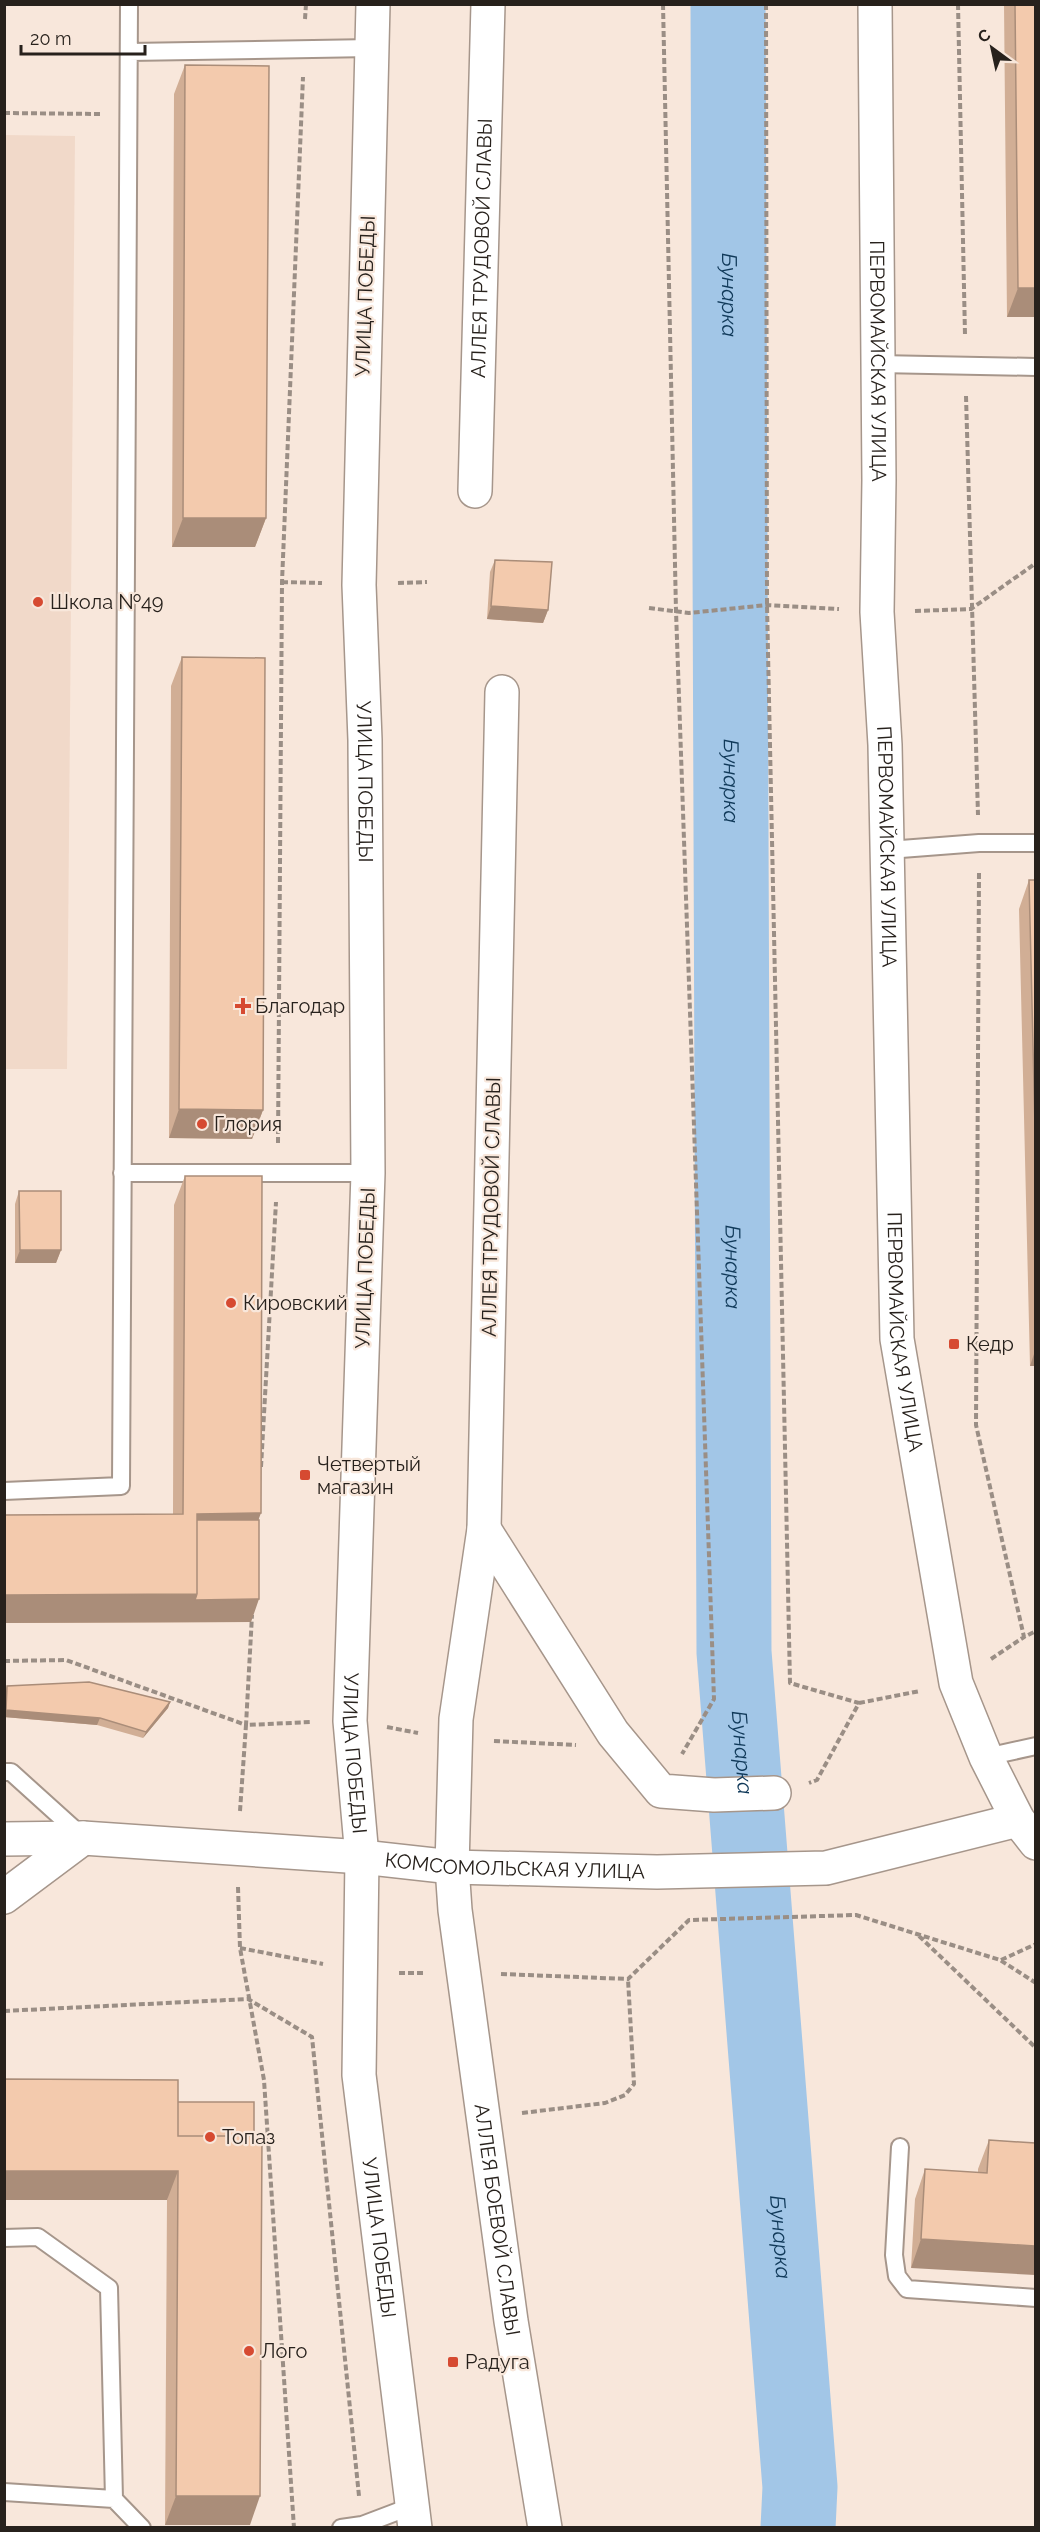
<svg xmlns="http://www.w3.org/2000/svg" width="1040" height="2532" font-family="Raleway,sans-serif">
<rect width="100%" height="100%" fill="#f8e7db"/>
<path fill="#f1d9c9" d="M5,135L75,136L67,1069H5Z"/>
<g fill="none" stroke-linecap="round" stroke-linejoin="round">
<path stroke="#a2c6e7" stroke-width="75" id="s1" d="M728,4L734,1652L800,2487L798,2528"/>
<defs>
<path id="lane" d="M129,52L372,48
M878,364L1036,367
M888,850L979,843H1036
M122,1173H368
M4,1491L121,1486L129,4
M986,1757L1036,1746
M4,1772H11L83,1837
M900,2147L894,2255L897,2276L907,2289L1036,2298
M4,2238L38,2237L109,2288L114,2499
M4,2492L114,2499L142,2528
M341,2528L362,2525L412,2506"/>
<g id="street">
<path id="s2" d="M475,491L488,4"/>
<path id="s3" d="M502,692L484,1529L456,1719L452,1867L455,1910L511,2321L545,2528"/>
<path d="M484,1529L613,1733L661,1791L714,1795L774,1793"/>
<path d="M4,1897L83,1838"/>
</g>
<g id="secondary">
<path id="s4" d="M373,4L359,585L365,740L368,1173L350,1721L362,1857L359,2075L415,2528"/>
<path id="s5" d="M875,4L879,480L877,612L885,745L897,1339L956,1683L986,1757L1018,1820L1036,1843"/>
<path id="s6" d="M4,1839L83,1838L362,1857L452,1867L657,1872L826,1868L1018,1820"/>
</g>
</defs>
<use href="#lane" stroke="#a6968b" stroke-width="20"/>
<use href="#street" stroke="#a6968b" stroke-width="36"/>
<use href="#secondary" stroke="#a6968b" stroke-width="36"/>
<path stroke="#9a8e85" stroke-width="4" stroke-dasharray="6 3" stroke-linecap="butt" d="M663,4L676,611L714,1699L682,1754
M766,4L767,605L790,1683L859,1703L817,1780L809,1783
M958,4L965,335
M305,19L306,4
M4,113L100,114
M966,396L978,815
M282,582L322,583
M398,583L427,582
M649,608L689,613L767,605L839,609
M915,611L971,609L1036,563
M979,873L976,1425L1024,1637L1036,1631
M278,1143L282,582L303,77
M261,1467L276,1202
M991,1659L1024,1637
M4,1661L66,1660L246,1725L252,1615
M859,1703L920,1691
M387,1727L418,1733
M494,1741L576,1745
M240,1811L246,1725L311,1722
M238,1887L240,1948L264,2080L294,2528
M919,1936L1036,2048
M240,1948L323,1964
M1001,1960L1036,1944
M399,1973H424
M501,1974L628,1979L689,1920L856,1915L1000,1960L1036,1983
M4,2011L248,1999L312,2037L359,2496
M522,2113L605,2103L625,2095L634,2084L628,1979"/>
<use href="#lane" stroke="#fff" stroke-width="16"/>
<use href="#street" stroke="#fff" stroke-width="33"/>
<use href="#secondary" stroke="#fff" stroke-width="33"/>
</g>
<path fill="#d1ae95" d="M1004,4H1035V317H1007Z
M185,65L266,518L255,547H172L174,94Z
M495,560L548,610L543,623L487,619L490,572Z
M182,657L263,1110L252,1139L169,1138L171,686Z
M1029,880H1035V1366H1030L1019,909Z
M185,1176L259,1520L251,1622L4,1623L173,1514L174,1205Z
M19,1191L61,1250L56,1263H15V1204Z
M7,1686L170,1702L168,1708L143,1738L97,1725L4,1717L5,1693Z
M178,2102L250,2525H165L167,2200Z
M989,2140L1035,2143L911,2268L915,2199L925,2169L978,2173V2169Z"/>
<path fill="#aa8d79" d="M1018,288H1035V317H1007Z
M183,518H266L255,547H172Z
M491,606L548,610L543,623L487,619Z
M179,1109L263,1110L252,1139L169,1138Z
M20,1250H61L56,1263H15Z
M1035,1351V1366H1030Z
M261,1513L250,1542L195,1543L197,1514Z
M197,1594L259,1599L251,1622L4,1623V1595Z
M170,1702L168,1708L143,1738L146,1732Z
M6,1710L100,1718L97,1725L4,1717Z
M4,2171H178L167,2200H4Z
M921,2239L1035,2246V2275L911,2268Z
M176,2496H260L250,2525H165Z"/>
<path fill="#f3caad" stroke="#aa8d79" stroke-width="1.5" d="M1015,4H1035V288H1018Z
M185,65L269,66L266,518H183Z
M495,560L552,562L548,610L491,606Z
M182,657L265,658L263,1110L179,1109Z
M1029,880H1035V1127Z
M185,1176H262L261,1513L197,1514V1594L4,1595V1515L183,1514Z
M19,1191H61V1250H20Z
M197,1520H259V1599L195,1600L197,1594Z
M89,1682L170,1702L146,1732L100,1718L6,1710L7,1686Z
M4,2079L178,2080V2136H262L260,2496H176L178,2171H4Z
M178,2102H254V2136H178Z
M989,2140L1035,2143V2246L921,2239L925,2169L987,2173Z"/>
<g fill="#d64a31" stroke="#f8e7db" stroke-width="2">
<circle cx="38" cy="602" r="6"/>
<path d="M240 997h6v6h6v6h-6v6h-6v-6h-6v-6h6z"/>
<circle cx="202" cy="1124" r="6"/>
<circle cx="231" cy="1303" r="6"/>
<rect x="948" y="1338" width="12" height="12" rx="3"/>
<rect x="299" y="1469" width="12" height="12" rx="3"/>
<circle cx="210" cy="2137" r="6"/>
<circle cx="249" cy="2351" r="6"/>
<rect x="447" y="2356" width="12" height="12" rx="3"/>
</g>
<g text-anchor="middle" stroke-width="4.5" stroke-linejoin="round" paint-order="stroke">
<g font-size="20" fill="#27211c" stroke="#f8e7db">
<text dy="7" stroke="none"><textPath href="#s2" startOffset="243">АЛЛЕЯ ТРУДОВОЙ СЛАВЫ</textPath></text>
<text transform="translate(365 296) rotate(-88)" y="7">УЛИЦА ПОБЕДЫ</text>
<text dy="7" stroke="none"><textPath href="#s5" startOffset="357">ПЕРВОМАЙСКАЯ УЛИЦА</textPath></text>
<text dy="7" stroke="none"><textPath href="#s4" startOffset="778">УЛИЦА ПОБЕДЫ</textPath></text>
<text dy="7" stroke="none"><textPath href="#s5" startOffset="843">ПЕРВОМАЙСКАЯ УЛИЦА</textPath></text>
<text transform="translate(491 1207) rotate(-89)" y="7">АЛЛЕЯ ТРУДОВОЙ СЛАВЫ</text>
<text transform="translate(365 1268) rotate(-88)" y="7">УЛИЦА ПОБЕДЫ</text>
<text dy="7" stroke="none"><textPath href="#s5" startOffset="1329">ПЕРВОМАЙСКАЯ УЛИЦА</textPath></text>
<text dy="7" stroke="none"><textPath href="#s4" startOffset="1750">УЛИЦА ПОБЕДЫ</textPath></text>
<text dy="7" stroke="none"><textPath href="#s6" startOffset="512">КОМСОМОЛЬСКАЯ УЛИЦА</textPath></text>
<text dy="7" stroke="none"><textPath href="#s3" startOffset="1533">АЛЛЕЯ БОЕВОЙ СЛАВЫ</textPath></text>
<text dy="7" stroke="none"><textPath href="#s4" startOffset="2236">УЛИЦА ПОБЕДЫ</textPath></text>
</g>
<g font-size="20" fill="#27211c" stroke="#f8e7db" text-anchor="start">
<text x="50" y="609">Школа №49</text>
<text x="255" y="1013">Благодар</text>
<text x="214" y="1131">Глория</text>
<text x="243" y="1310">Кировский</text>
<text x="966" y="1351">Кедр</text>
<text x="317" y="1471">Четвертый<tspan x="317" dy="23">магазин</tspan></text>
<text x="222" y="2144">Топаз</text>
<text x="261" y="2358">Лого</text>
<text x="465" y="2369">Радуга</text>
</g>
<g font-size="21" font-style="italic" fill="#103959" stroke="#f8e7db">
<text dy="7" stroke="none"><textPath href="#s1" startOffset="291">Бунарка</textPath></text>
<text dy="7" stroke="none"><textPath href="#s1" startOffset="777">Бунарка</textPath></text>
<text dy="7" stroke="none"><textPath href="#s1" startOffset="1263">Бунарка</textPath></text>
<text dy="7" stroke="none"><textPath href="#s1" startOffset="1749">Бунарка</textPath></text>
<text dy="7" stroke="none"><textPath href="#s1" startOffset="2235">Бунарка</textPath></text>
</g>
</g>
<rect width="1040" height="2532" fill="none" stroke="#27211c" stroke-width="12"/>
<g transform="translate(992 48) rotate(327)" stroke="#f8e7db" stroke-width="4.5" paint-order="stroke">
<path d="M0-4.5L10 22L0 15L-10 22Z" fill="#27211c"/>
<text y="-9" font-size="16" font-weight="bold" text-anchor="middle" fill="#27211c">С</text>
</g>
<path d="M21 45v9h124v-9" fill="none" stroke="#27211c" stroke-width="3"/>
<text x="30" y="45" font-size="18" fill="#27211c" stroke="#f8e7db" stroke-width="4.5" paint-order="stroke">20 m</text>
</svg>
